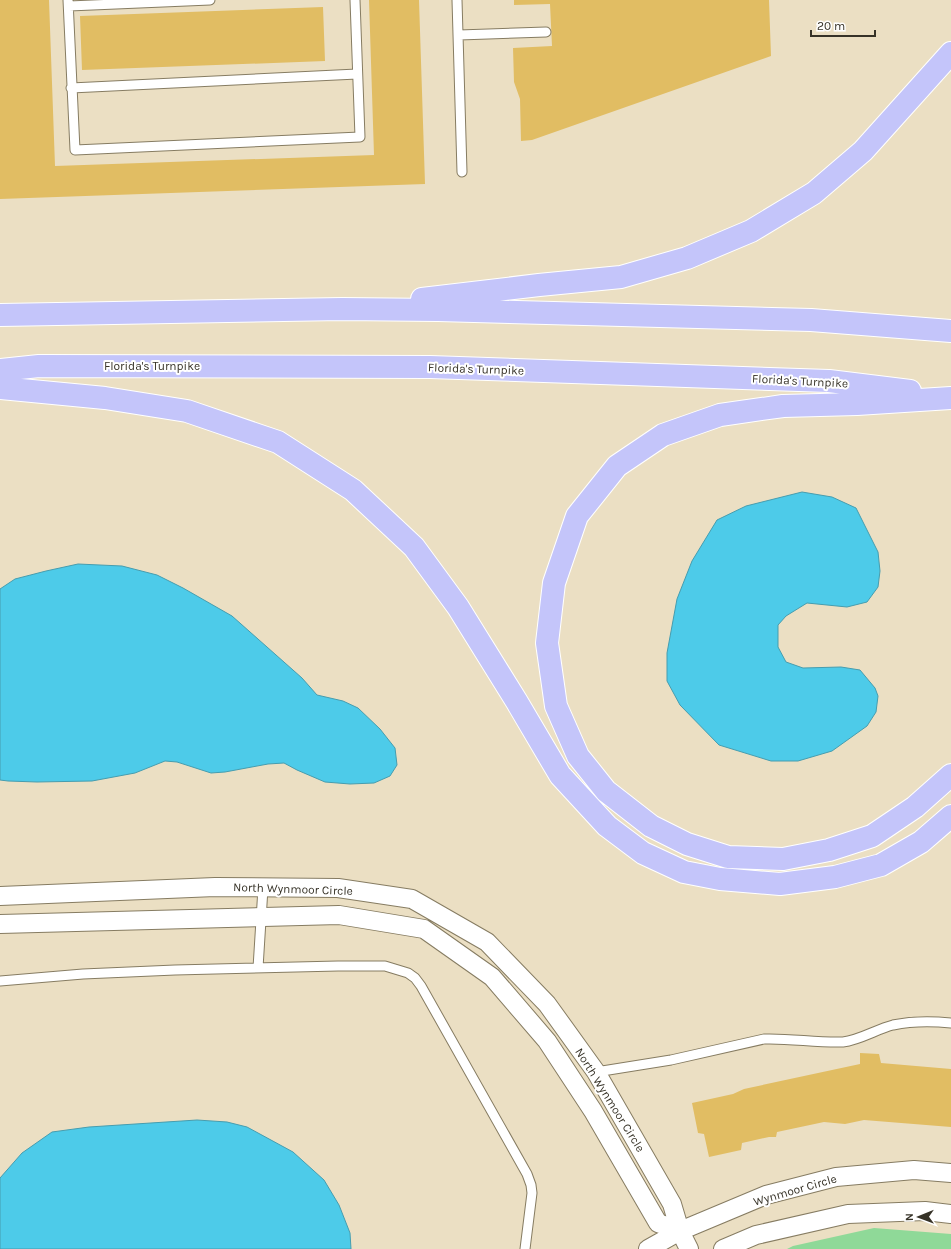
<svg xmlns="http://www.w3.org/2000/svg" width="951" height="1249" font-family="Karla,sans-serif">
<rect width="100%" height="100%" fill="#ebdfc3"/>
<path fill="#8fd998" d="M874,1228L951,1234V1249H787L793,1246Z"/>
<path fill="#4dcbe9" stroke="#469daf" d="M802,492L832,497L856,508L878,552L880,571L878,587L867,602L847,607L807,603L786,616L778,625V647L786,662L803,668L841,667L860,670L875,688L878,696L876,712L867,726L832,751L798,761H771L719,745L680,705L667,681V653L677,599L692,561L717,520L746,506Z
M78,564L122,566L157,575L183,588L232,616L302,678L317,695L343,701L358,708L380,729L395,748L397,765L390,776L374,783L350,784L325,782L297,770L284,763L268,764L225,772L211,773L177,762L165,761L135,773L92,781L37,782L8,781L0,780V589L15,579L46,571Z
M197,1120L227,1122L247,1127L293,1152L324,1180L339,1205L350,1233L351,1249H0V1178L22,1153L52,1132L89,1127Z"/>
<path fill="#e1bd63" d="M0,0H49L55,166L374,155L369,0H419L425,184L0,199Z
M514,0H769L771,56L532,140L521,141L520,99L514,82L513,48L552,46L550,4L514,5Z
M323,7L325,61L82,70L80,16Z
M860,1053L879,1054L881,1063L951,1069V1127L864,1120L845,1124L824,1122L777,1132L776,1137H769L742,1143L741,1150L709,1157L704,1134L698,1133L692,1103L733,1094L744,1089L860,1064Z"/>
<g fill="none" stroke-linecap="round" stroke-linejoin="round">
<defs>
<path id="lane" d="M68,0L75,150L360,137L355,0
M457,0L462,172
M69,6L210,0
M459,35L546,32
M71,88L357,74
M258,968L263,888
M0,981L83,974L175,970L338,966H385L408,973L415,978L421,986L527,1174L531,1185L532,1193L525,1249
M596,1072L671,1060L764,1039C790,1038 817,1043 843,1042C860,1040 877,1029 893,1025C912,1021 932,1021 951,1023"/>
<path id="street" d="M0,896L215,887L338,888L412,899L487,942L547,1004L596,1072L672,1204L680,1231L689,1249
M0,924L339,915L424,929L492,977L547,1041L593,1111L658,1223L680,1231
M648,1249L680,1231L766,1195L836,1177L914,1170L951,1173
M723,1249L756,1235L848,1214L925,1211L951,1214"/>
<path id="highway" d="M422,299L539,285L621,277L687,258L751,231L814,193L863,151L951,53
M0,315L342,309L438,310L811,320L951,331
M0,370L39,366L430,367L829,381L910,391
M0,388L105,398L187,411L278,442L353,490L414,547L458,607L517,702L560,775L607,826L643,853L684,872L720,879L780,884L835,877L881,865L921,842L951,816
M951,398L857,404L783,406L720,415L663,435L617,466L577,516L554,583L547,643L556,706L578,756L606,791L651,826L687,844L728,857L783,859L829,850L872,836L915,807L951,775"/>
</defs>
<use href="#lane" stroke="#867c62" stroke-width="11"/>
<use href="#street" stroke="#867c62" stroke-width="20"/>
<use href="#highway" stroke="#fff" stroke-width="24"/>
<use href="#lane" stroke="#fff" stroke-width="9"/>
<use href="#street" stroke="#fff" stroke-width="18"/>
<use href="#highway" stroke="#c4c5fa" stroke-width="22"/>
</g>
<g text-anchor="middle" stroke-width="4" stroke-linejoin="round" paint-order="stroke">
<g font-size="12" fill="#363227" stroke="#fff">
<text x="152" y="370">Florida's Turnpike</text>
<text transform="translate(476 369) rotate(2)" y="4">Florida's Turnpike</text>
<text transform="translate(800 381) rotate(3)" y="4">Florida's Turnpike</text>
<text transform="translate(293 889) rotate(2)" y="4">North Wynmoor Circle</text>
<text transform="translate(610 1100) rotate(58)" y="4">North Wynmoor Circle</text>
<text transform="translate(795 1190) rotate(-16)" y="4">Wynmoor Circle</text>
</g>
</g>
<g transform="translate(919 1217) rotate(269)" stroke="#ffffff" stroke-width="3" paint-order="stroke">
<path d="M0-3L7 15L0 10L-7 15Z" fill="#363227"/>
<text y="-6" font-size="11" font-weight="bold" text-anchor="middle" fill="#363227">N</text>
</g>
<path d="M811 30v6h64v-6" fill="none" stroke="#363227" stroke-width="2"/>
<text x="817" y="30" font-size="12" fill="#363227" stroke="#ffffff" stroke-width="3" paint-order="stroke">20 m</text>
</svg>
